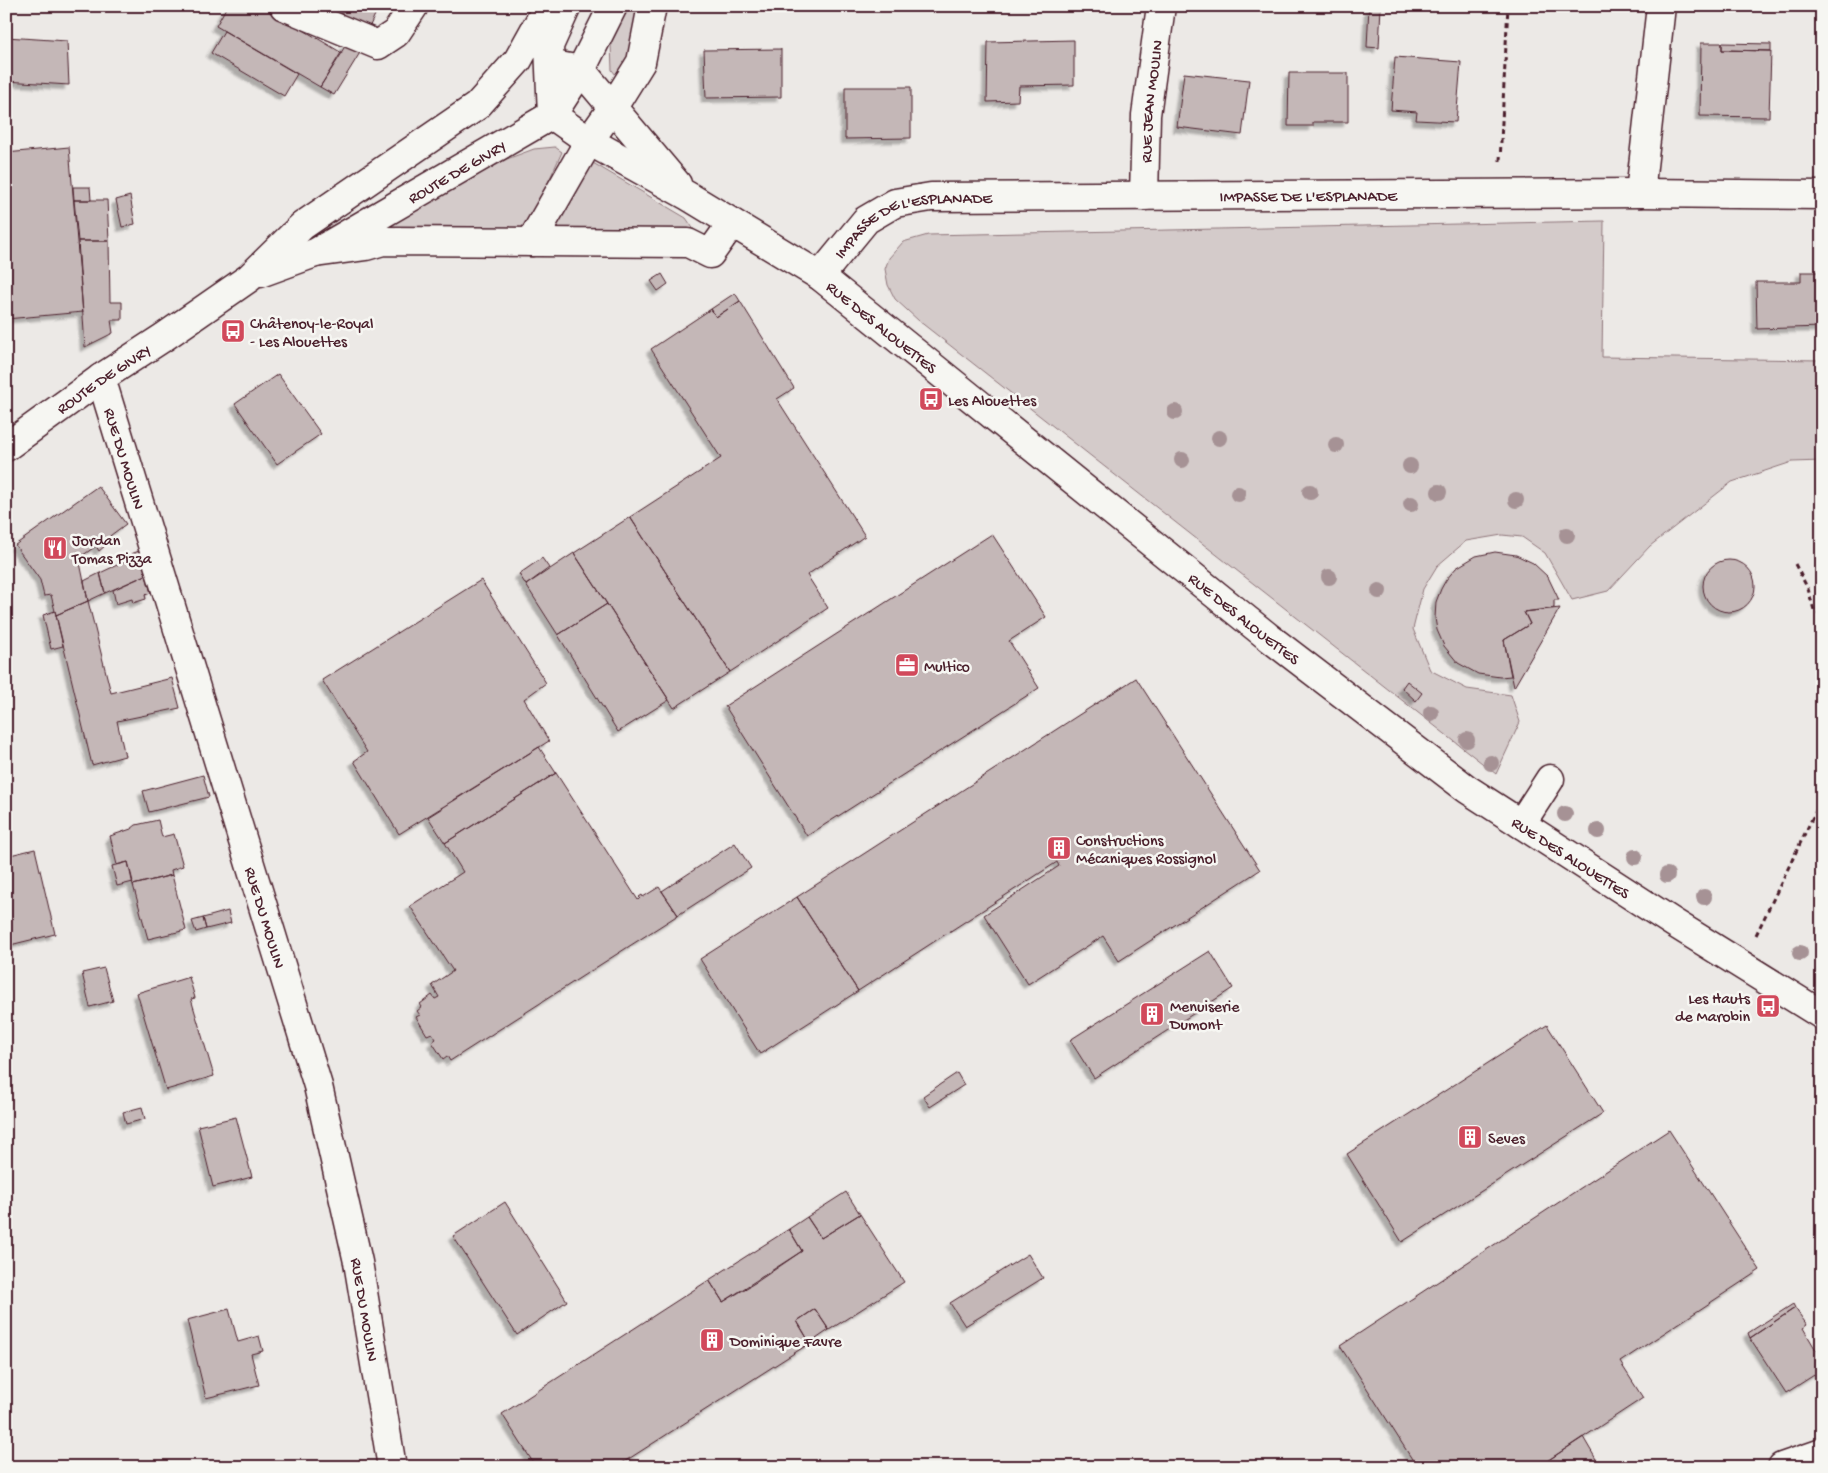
<svg xmlns="http://www.w3.org/2000/svg" width="1828" height="1473" font-family="'Gochi Hand',sans-serif">
<defs>
<filter id="shadow"><feDropShadow dx="-4.5" dy="4.5" stdDeviation="1" flood-color="#0004"/></filter>
</defs>
<rect width="100%" height="100%" fill="#ece9e6"/>
<filter id="ink" filterUnits="userSpaceOnUse"><feTurbulence type="fractalNoise" baseFrequency=".02" numOctaves="2"/><feDisplacementMap in="SourceGraphic" scale="10" xChannelSelector="R" yChannelSelector="G"/><feConvolveMatrix kernelMatrix="1 2 1 2 8 2 1 2 1" color-interpolation-filters="sRGB"/></filter>
<g filter="url(#ink)">
<path fill="#d4cbca" stroke="#8f757a" d="M622,6H647L620,80L612,70L611,44L616,18Z
M555,147L562,152L524,235L371,234L507,159L534,149Z
M588,160L686,218L699,237L545,235Z
M1604,221L1602,357L1822,360V461L1792,462L1732,482L1650,546L1608,591L1572,600L1545,553L1522,537L1502,535L1466,541L1437,566L1423,589L1413,629L1430,670L1467,689L1511,695L1520,722L1496,774L919,321L895,299L888,285L885,269L889,258L903,242L928,235Z"/>
<path fill="#c4b7b7" stroke="#4a1f2b" filter="url(#shadow)" d="M227,6H263L342,53L320,87L216,26Z
M316,6H379L368,30Z
M1369,6H1381L1379,48L1367,47Z
M224,31L297,74L284,96L211,53Z
M6,37L67,41L69,85L6,81Z
M1074,40V85L1019,86L1018,101L987,102L988,42Z
M347,43L361,51L334,95L320,87Z
M1701,43H1722V50L1771,51L1769,117L1700,116Z
M1722,43L1771,44V51L1722,50Z
M781,49V97L706,98L704,50Z
M1395,57L1461,62L1456,122L1416,120L1417,112L1391,110Z
M1184,73L1249,80L1242,135L1177,127Z
M1289,73H1348V122H1313V126H1288Z
M845,87H911V138L845,139Z
M69,147L83,312L6,319V153Z
M73,187H90L91,200H74Z
M130,196L135,224L122,227L116,200Z
M74,200H107L109,241H78Z
M78,241H109L110,302H122V320H111L113,333L85,347Z
M1801,272H1822V327L1757,329L1756,282H1801Z
M662,274L668,284L658,291L651,281Z
M735,293L740,301L716,317L711,309Z
M740,301L794,388L777,399L865,536L807,575L828,608L730,672L630,517L721,458L651,349L711,309L716,317Z
M278,374L321,434L277,464L235,404Z
M98,486L126,524L103,541L105,546L99,551L96,546L79,558L88,601L56,615L51,595L44,596L40,580L15,545Z
M630,517L730,672L674,708L574,553Z
M992,534L1046,617L1009,641L1039,688L807,836L725,706Z
M139,551L146,575L105,593L100,573L132,558L131,554Z
M1495,552L1516,555L1533,563L1548,577L1559,600H1554V608L1524,612L1530,624L1504,640L1511,676L1500,677L1478,674L1458,663L1444,646L1437,630L1435,618L1436,602L1441,589L1446,580L1456,568L1476,556Z
M574,553L607,604L558,635L526,585Z
M542,558L549,568L526,585L519,574Z
M1703 586a26 26 0 1 1 52 0a26 26 0 1 1-52 0Z
M100,573L105,593L88,601L84,581Z
M146,575L151,593L145,595L146,599L133,603L132,599L116,604L113,590Z
M481,580L546,683L524,699L549,741L399,834L354,761L367,752L322,680Z
M88,601L111,693L172,678L180,708L117,721L125,756L92,765L56,615Z
M607,604L669,700L618,732L558,635Z
M1560,608L1514,687L1504,640L1530,624L1524,612Z
M55,611L63,646L51,649L43,615Z
M1136,678L1260,870L1119,961L1103,936L1028,984L984,915L1059,866L1057,862L858,991L797,897Z
M1407,681L1422,693L1416,701L1402,688Z
M539,747L556,773L445,843L428,817Z
M556,773L638,900L640,898L639,897L642,895L643,897L659,887L678,915L450,1061L447,1056L443,1059L432,1042L436,1039L432,1033L427,1035L416,1017L420,1015L417,1011L422,1007L420,1004L432,995L435,999L439,997L432,985L453,971L410,906L463,872L445,843Z
M203,775L209,797L149,812L143,791Z
M158,820L162,837L174,834L183,866L171,870L172,875L133,885L128,862L117,865L110,836L131,829L136,825Z
M735,843L751,868L678,915L662,891Z
M35,849L55,934L6,946V856Z
M128,862L133,882L117,886L112,866Z
M172,875L186,930L148,939L133,885Z
M797,897L858,991L760,1054L700,959Z
M228,911L231,923L206,929L203,918Z
M203,918L206,929L196,932L192,921Z
M1210,951L1233,988L1094,1078L1070,1040Z
M104,968L113,1001L90,1007L82,973Z
M189,977L195,998L191,999L214,1076L166,1090L137,993Z
M1547,1025L1603,1113L1402,1242L1347,1154Z
M957,1073L964,1085L930,1107L923,1096Z
M142,1107L145,1119L126,1124L123,1112Z
M236,1117L252,1177L213,1187L198,1126Z
M1669,1130L1760,1270L1620,1362L1643,1398L1538,1467H1417L1340,1346Z
M846,1192L860,1214L821,1238L807,1217Z
M505,1202L567,1301L517,1335L453,1236Z
M860,1214L904,1282L829,1330L815,1309L797,1321L810,1343L616,1467H536L502,1414L709,1280L723,1302L758,1281L802,1251L789,1229L807,1217L821,1238Z
M789,1229L802,1251L723,1302L709,1280Z
M1028,1254L1043,1278L965,1326L950,1303Z
M1793,1304L1795,1308L1750,1338L1748,1333Z
M1795,1308L1807,1325L1803,1328L1816,1350L1822,1349V1370L1786,1393L1750,1338Z
M229,1309L238,1342L259,1336L263,1351L251,1354L259,1385L206,1398L187,1320Z
M815,1309L829,1330L810,1343L797,1321Z
M1583,1437L1600,1466L1599,1467H1538Z"/>
<g fill="none" stroke-linecap="round" stroke-linejoin="round">
<defs>
<g id="minor">
<path d="M284,6L378,45L396,33L414,6"/>
<path id="s1" d="M567,6L549,46L552,115L589,141L688,196L820,276L1267,636L1467,789L1674,923L1822,1015"/>
<path d="M559,66L581,70L677,184"/>
<path d="M1640,193L1661,6"/>
<path id="s2" d="M1144,196L1146,115L1161,6"/>
<path d="M531,242L589,141L613,107L641,62L652,6"/>
<path d="M315,253L366,246L383,241L688,243L710,254L732,223"/>
<path id="s3" d="M820,276L866,220L895,203L931,197L1640,193L1822,195"/>
<path id="s4" d="M101,378L318,1086L358,1262L392,1467"/>
<path d="M1521,824L1550,779"/>
<path d="M1782,1467L1822,1453"/>
</g>
<g id="major">
<path id="s5" d="M260,273L315,253L552,115L581,70L613,6"/>
<path id="s6" d="M6,447L101,378L164,337L249,278L302,226L477,106L518,60L548,6"/>
</g>
</defs>
<use href="#minor" stroke="#4a1f2b" stroke-width="31"/>
<use href="#major" stroke="#4a1f2b" stroke-width="31"/>
<path stroke="#4a1f2b" stroke-width="3" stroke-dasharray="5 4" stroke-linecap="butt" d="M1500,161L1508,6
M1795,564L1808,589L1814,610L1822,615
M1756,935L1822,798"/>
<use href="#minor" stroke="#f6f6f2" stroke-width="28"/>
<use href="#major" stroke="#f6f6f2" stroke-width="28"/>
</g>
<g fill="#a69295">
<circle cx="1175" cy="412" r="8"/>
<circle cx="1219" cy="438" r="8"/>
<circle cx="1336" cy="445" r="8"/>
<circle cx="1182" cy="460" r="8"/>
<circle cx="1410" cy="466" r="8"/>
<circle cx="1310" cy="492" r="8"/>
<circle cx="1439" cy="492" r="8"/>
<circle cx="1238" cy="494" r="8"/>
<circle cx="1516" cy="500" r="8"/>
<circle cx="1411" cy="504" r="8"/>
<circle cx="1567" cy="535" r="8"/>
<circle cx="1329" cy="577" r="8"/>
<circle cx="1379" cy="591" r="8"/>
<circle cx="1431" cy="713" r="8"/>
<circle cx="1467" cy="740" r="8"/>
<circle cx="1491" cy="763" r="8"/>
<circle cx="1565" cy="814" r="8"/>
<circle cx="1598" cy="831" r="8"/>
<circle cx="1635" cy="857" r="8"/>
<circle cx="1667" cy="875" r="8"/>
<circle cx="1704" cy="897" r="8"/>
<circle cx="1800" cy="953" r="8"/>
</g>
</g>
<defs>
<symbol id="bus-square" viewBox="-11 -11 22 22"><rect x="-9" y="-9" width="18" height="18" rx="4" fill="#d1495b" stroke="#f6f6f2"/><path d="M-5-6H5V4H4V6H2V4H-2V6H-4V4H-5ZM-3.5-4V0h7V-4ZM-3.5 1.2v1.5H-2V1.2ZM2 1.2v1.5H3.5V1.2Z" fill="#fff"/></symbol>
<symbol id="restaurant-square" viewBox="-11 -11 22 22"><rect x="-9" y="-9" width="18" height="18" rx="4" fill="#d1495b" stroke="#f6f6f2"/><path d="M-5-6h1v4h1v-4h1v4h1v-4h1v5L-1.5 .5V6h-2V.5L-5-1ZM5-6V6H3V1.5H1.5Q1.5-4 5-6Z" fill="#fff"/></symbol>
<symbol id="office-square" viewBox="-11 -11 22 22"><rect x="-9" y="-9" width="18" height="18" rx="4" fill="#d1495b" stroke="#f6f6f2"/><path d="M-6-3h4V-5.5h4V-3h4V5H-6ZM-1-4.5V-3h2v-1.5ZM-6 0V1H6V0Z" fill="#fff"/></symbol>
<symbol id="building-square" viewBox="-11 -11 22 22"><rect x="-9" y="-9" width="18" height="18" rx="4" fill="#d1495b" stroke="#f6f6f2"/><path d="M-4-6H4V6H1V3H-1V6H-4ZM-2.5-4.3h1.7v1.8h-1.7ZM.8-4.3h1.7v1.8H.8ZM-2.5-1h1.7V.8h-1.7ZM.8-1h1.7V.8H.8Z" fill="#fff"/></symbol>
</defs>
<g fill-rule="evenodd">
<use href="#bus-square" x="219" y="317" width="28" height="28"/>
<use href="#bus-square" x="917" y="385" width="28" height="28"/>
<use href="#restaurant-square" x="41" y="534" width="28" height="28"/>
<use href="#office-square" x="893" y="651" width="28" height="28"/>
<use href="#building-square" x="1045" y="834" width="28" height="28"/>
<use href="#bus-square" x="1754" y="992" width="28" height="28"/>
<use href="#building-square" x="1138" y="1000" width="28" height="28"/>
<use href="#building-square" x="1456" y="1123" width="28" height="28"/>
<use href="#building-square" x="698" y="1326" width="28" height="28"/>
</g>
<g text-anchor="middle" stroke-width="5" stroke-linejoin="round" paint-order="stroke">
<g font-size="16" fill="#4a1f2b" stroke="#f6f6f2">
<text dy="6" stroke="none"><textPath href="#s2" startOffset="95">RUE JEAN MOULIN</textPath></text>
<text dy="6" stroke="none"><textPath href="#s5" startOffset="222">ROUTE DE GIVRY</textPath></text>
<text dy="6" stroke="none"><textPath href="#s3" startOffset="520">IMPASSE DE L'ESPLANADE</textPath></text>
<text dy="6" stroke="none"><textPath href="#s3" startOffset="115">IMPASSE DE L'ESPLANADE</textPath></text>
<text dy="6" stroke="none"><textPath href="#s1" startOffset="506">RUE DES ALOUETTES</textPath></text>
<text dy="6" stroke="none"><textPath href="#s6" startOffset="119">ROUTE DE GIVRY</textPath></text>
<text dy="6" stroke="none"><textPath href="#s4" startOffset="84">RUE DU MOULIN</textPath></text>
<text dy="6" stroke="none"><textPath href="#s1" startOffset="971">RUE DES ALOUETTES</textPath></text>
<text dy="6" stroke="none"><textPath href="#s1" startOffset="1376">RUE DES ALOUETTES</textPath></text>
<text dy="6" stroke="none"><textPath href="#s4" startOffset="564">RUE DU MOULIN</textPath></text>
<text dy="6" stroke="none"><textPath href="#s4" startOffset="969">RUE DU MOULIN</textPath></text>
</g>
<g font-size="16" fill="#4a1f2b" stroke="#f6f6f2" text-anchor="start">
<text x="250" y="328">Châtenoy-le-Royal<tspan x="250" dy="18">- Les Alouettes</tspan></text>
<text x="948" y="405">Les Alouettes</text>
<text x="72" y="545">Jordan<tspan x="72" dy="18">Tomas Pizza</tspan></text>
<text x="924" y="671">Multico</text>
<text x="1076" y="845">Constructions<tspan x="1076" dy="18">Mécaniques Rossignol</tspan></text>
<text x="1750" y="1003" text-anchor="end">Les Hauts<tspan x="1750" dy="18">de Marobin</tspan></text>
<text x="1170" y="1011">Menuiserie<tspan x="1170" dy="18">Dumont</tspan></text>
<text x="1488" y="1143">Seves</text>
<text x="730" y="1346">Dominique Favre</text>
</g>
</g>
<rect width="1828" height="1473" fill="none" stroke="#f6f6f2" stroke-width="25"/>
<rect x="12" y="12" width="1803" height="1448" fill="none" stroke="#4a1f2b" stroke-width="2" filter="url(#ink)"/>
</svg>
